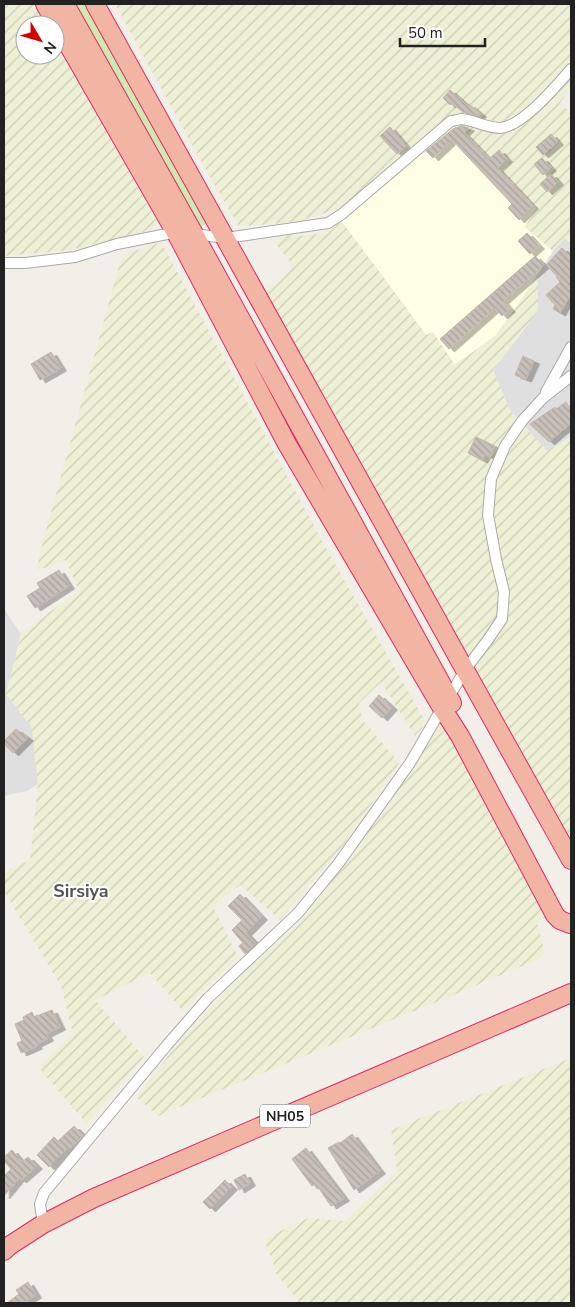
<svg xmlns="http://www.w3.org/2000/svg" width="575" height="1307" font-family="'Nunito Sans',sans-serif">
<defs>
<pattern id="farmland-furrows" width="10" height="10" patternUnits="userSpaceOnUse" patternTransform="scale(1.25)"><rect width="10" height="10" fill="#eef0d5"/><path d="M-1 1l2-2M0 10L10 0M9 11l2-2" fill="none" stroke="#ccceb7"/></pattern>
<pattern id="building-back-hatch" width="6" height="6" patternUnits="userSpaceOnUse" patternTransform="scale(1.25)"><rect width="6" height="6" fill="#c7bfb8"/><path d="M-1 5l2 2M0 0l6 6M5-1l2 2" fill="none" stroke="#aba49e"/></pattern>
<filter id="shadow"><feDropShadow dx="5.5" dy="3" stdDeviation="0" flood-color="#0004"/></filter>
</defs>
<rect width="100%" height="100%" fill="#f2efe9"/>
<path fill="#e0dfdf" d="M565,238L571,244V437L547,451L509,409L493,370L538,311V274L553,251Z
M4,609L21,634L6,694L32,727L38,784L27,791L4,796Z"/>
<path fill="#ffffe5" d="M457,123L536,208L525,227L553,251L515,309L495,336L454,365L433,332L426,335L384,278L342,222L423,147Z"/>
<path fill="url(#farmland-furrows)" d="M4,4H35L47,25H25V55H55V39L158,224L150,230L70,250L4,256Z
M115,4H571V88L560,103L571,113V244L565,238L553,251L525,227L536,208L451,117L441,121L348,203L339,209L299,221L239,227L195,150Z
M342,222L384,278L426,335L433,332L455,365L495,336L515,309L538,274V311L493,370L509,409L547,451L571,437V844L474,666L265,290L284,277L292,268L290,262L275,243L279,239L289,235L300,236L318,234Z
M161,242L327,550L424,719L423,727L415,736L381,682L359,703L362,719L399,763L345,843L280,920L240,885L213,906L238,957L183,1011L150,973L95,1000L144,1057L87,1124L38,1067L73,1034L61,986L4,891V872L30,860L38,784L32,728L6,694L21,634L79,590L65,560L36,571L42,545L122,255Z
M442,720L550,915L537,922L545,953L537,960L463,991L158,1116L136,1097L172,1051L230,985L296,926L338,872L375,820L409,773Z
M571,1058V1303H300L277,1275L264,1239L308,1218L345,1221L397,1171L391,1130Z"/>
<path fill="#cdebb0" d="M73,4H86L208,221C205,226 203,227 198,225Z"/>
<path fill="url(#building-back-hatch)" stroke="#c4b6ab" filter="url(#shadow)" d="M450,90L468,106L469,104L481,114L479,116L463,112L451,103L450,105L443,98Z
M462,126L469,128L464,133L489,159L499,150L507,159L497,168L533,206L519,220L508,208L512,204L452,140L433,158L426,151L454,128Z
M390,127L406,146L397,154L380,136Z
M551,134L558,142L543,155L536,147Z
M542,158L551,168L543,175L534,164Z
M551,174L558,182L547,192L540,184Z
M527,233L539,246L530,254L518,241Z
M562,248L571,257V294L560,313L553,309L555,305L546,295L560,282L556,277L557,276L546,265Z
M535,256L544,265L503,301L510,309L502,316L495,308L449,349L440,339Z
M51,352L61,368L40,380L31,364Z
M523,356L534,361L526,379L515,375Z
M566,402L571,410V423L549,442L530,424L555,407L556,409Z
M476,437L495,446L490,457L485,454L482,460L468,453Z
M59,570L69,586L35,608L27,596L40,588L37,583Z
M379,695L392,707L382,718L369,706Z
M16,729L28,738L13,753L4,744V741Z
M240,894L262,917L246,933L256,943L245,954L239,946L243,943L232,930L242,920L228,906Z
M52,1010L60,1027L46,1034L48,1038L36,1044L37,1046L21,1053L17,1043L22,1041L15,1024L24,1020L23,1017L32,1012L34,1017Z
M74,1126L83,1135L70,1149L69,1147L49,1167L37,1155L54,1137L58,1141Z
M352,1134L380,1171L354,1190L328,1148L339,1142L340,1143Z
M306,1148L344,1198L331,1206L316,1184L312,1186L292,1159Z
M12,1150L22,1162L28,1157L37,1166L21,1180L19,1178L4,1196V1176L11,1169L4,1161V1157Z
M245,1174L250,1183L239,1190L234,1180Z
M225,1180L232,1187L210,1209L203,1202Z
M28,1282L36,1295L23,1303H7L19,1294L16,1290Z"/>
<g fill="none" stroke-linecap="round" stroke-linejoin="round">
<defs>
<path id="minor" d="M4,263H25L75,257L117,244L172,233L194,234L226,238L328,223L342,214L451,121C454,121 459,119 462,119C473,120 487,128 500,128C522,127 557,85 571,69
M546,392L571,347
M449,697L465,670L487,641L502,619L504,592L496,559L488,515L491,479L505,446L522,421L543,398L571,376
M43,1224L40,1204L44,1193L167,1045L208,998L298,913L338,864L410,763L442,708"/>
<path id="trunk" d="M45,4L176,233L287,444L442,708L460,736L555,915L560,920L570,924
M65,4L194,234L452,703
M95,4L465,670L571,860
M4,1251L9,1246L43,1224L94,1198L571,993"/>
</defs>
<use href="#minor" stroke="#a9a9a9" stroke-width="12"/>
<use href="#trunk" stroke="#dc2a67" stroke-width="20"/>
<use href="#minor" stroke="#fff" stroke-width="10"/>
<use href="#trunk" stroke="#f2b4a3" stroke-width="18"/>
</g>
<g text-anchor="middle" stroke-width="4" stroke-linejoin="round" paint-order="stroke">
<rect fill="#fff" stroke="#646464" stroke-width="1" x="260" y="1104.5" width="50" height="23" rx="4"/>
<g font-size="14" font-weight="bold" fill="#222">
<text x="285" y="1121">NH05</text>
</g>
<g font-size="18" font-weight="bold" fill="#555" stroke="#fff">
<text x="81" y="897">Sirsiya</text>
</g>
</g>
<rect width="575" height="1307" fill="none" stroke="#222222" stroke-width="10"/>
<g transform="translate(40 40) rotate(128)"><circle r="24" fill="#ffffff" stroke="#a7a7a7"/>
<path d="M0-4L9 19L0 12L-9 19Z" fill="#d40000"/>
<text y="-8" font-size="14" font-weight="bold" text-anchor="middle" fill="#222222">N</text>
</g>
<path d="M400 38v8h85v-8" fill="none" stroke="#222222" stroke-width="2.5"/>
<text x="408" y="38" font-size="15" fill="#222222" stroke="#ffffff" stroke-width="4" paint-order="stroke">50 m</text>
</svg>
